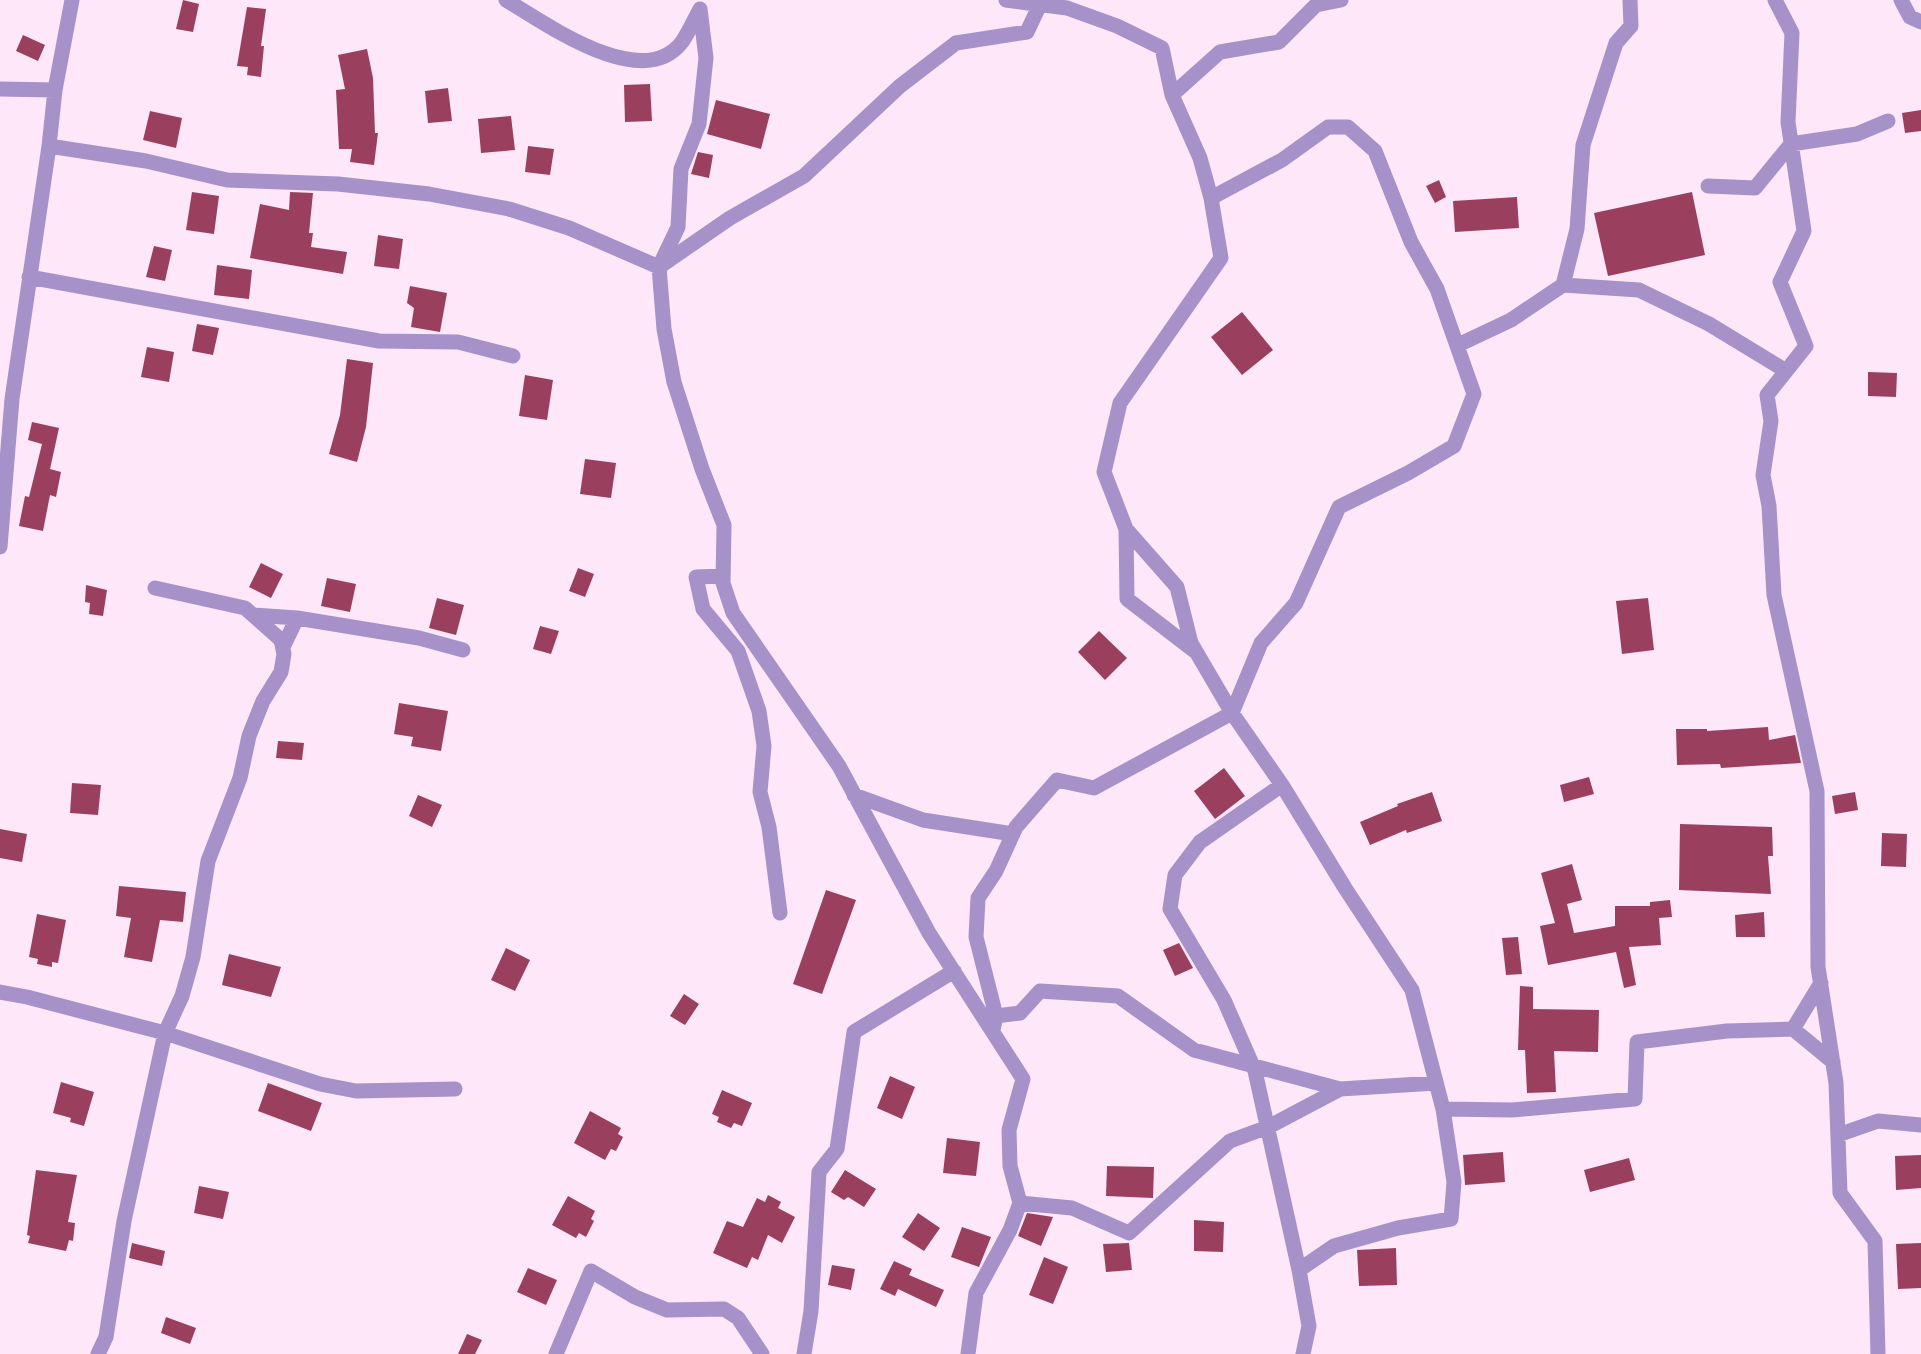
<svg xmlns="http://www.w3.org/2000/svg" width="1921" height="1354" font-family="'Times New Roman',serif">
<rect width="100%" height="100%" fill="#fde7f9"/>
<path fill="#9b3f5f" d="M183,0L199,4L193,32L176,29Z
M247,7L266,9L261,46H264L261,77L247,75L248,67L237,66Z
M23,35L45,45L38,61L16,51Z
M367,49L373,78L375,133H378L374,165L350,162L352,149H339L336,90L345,89L338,55Z
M650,84L652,121L625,122L624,85Z
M448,88L452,121L428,123L425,91Z
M716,100L770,114L761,149L707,134Z
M1921,110V131L1905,133L1902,113Z
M150,111L182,118L176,148L143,140Z
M511,116L515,150L481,153L478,119Z
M528,146L554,149L550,175L525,172Z
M698,152L713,155L709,178L691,174Z
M1439,180L1446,197L1435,203L1426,186Z
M192,192L219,196L214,234L186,230Z
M290,192L313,193L309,233H313L311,247L347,252L343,274L250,258L260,204L289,210Z
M1692,192L1705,255L1608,276L1594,213Z
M1517,197L1519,228L1455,232L1453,201Z
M378,235L403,239L399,269L374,266Z
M154,246L172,250L165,281L146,277Z
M217,265L252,270L249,299L214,295Z
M410,286L447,293L440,332L411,327L414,308L407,303Z
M1242,312L1273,350L1242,375L1211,337Z
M197,324L219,328L213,355L192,351Z
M147,347L174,352L169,382L141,377Z
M347,359L373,363L366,427L357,462L329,454L340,415Z
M1868,372L1897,373L1896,397L1868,396Z
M525,375L553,380L547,420L519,416Z
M32,422L59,428L50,469L61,472L56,497L50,495L43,531L19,526L25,496L29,497L42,444L28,440Z
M585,459L616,463L611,498L580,494Z
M261,563L283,574L271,598L249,587Z
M578,568L594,574L585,597L569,591Z
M327,578L356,584L350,612L321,606Z
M86,585L107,590L103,616L89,614L90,603L85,602Z
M437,598L464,605L456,635L429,628Z
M1648,598L1654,650L1622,654L1616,601Z
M540,626L559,631L551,654L533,649Z
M1099,631L1127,658L1105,680L1078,652Z
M399,703L448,711L441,751L411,746L413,737L394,734Z
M1768,727L1769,740L1795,735L1801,763L1721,768L1720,764L1677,765L1676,729H1707V731Z
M278,741L304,743L302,760L276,758Z
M1224,768L1245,796L1215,819L1194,791Z
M1589,777L1594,794L1564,802L1560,785Z
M72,783L101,785L98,815L70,813Z
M1432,792L1442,821L1407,833L1406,830L1370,845L1360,822L1398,806L1397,804Z
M1855,792L1858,810L1835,814L1832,796Z
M418,795L442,805L432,827L409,816Z
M1680,824L1772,827L1773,856H1768L1771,894L1679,890Z
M0,829L27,834L22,862L0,858Z
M1882,833L1907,834L1906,867L1881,866Z
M1572,864L1582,900L1567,904L1574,933L1615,926V906H1650V902L1670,900L1672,917L1659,918L1661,945L1629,947L1636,985L1624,988L1616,952L1548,965L1540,926L1555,923L1541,873Z
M119,886L186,892L183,922L160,920L152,962L124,957L131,918L116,916Z
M826,890L856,900L822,994L793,984Z
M1764,912L1765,937H1736L1735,915Z
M37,914L66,920L58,963L52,962V967L37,964L38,959L29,957Z
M1518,937L1522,974L1506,975L1502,938Z
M1179,943L1193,968L1175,976L1163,950Z
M506,948L530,960L515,991L491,980Z
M229,954L281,967L271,997L222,985Z
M1520,986L1533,987V1009L1599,1010L1598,1052L1554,1051L1556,1092L1527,1093L1525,1050H1518Z
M684,994L699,1004L685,1025L670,1016Z
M890,1076L915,1087L902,1119L877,1108Z
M61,1082L94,1092L84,1126L70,1122L71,1118L53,1113Z
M268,1083L322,1103L311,1131L258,1111Z
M722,1090L752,1103L742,1126L734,1123L731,1128L717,1122L719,1117L712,1114Z
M590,1111L621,1128L618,1134L623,1137L616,1151L611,1149L605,1160L574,1143Z
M947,1138L980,1142L976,1176L943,1173Z
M1503,1152L1505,1182L1465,1185L1463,1155Z
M1921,1155V1188L1896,1190L1895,1156Z
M1629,1158L1635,1180L1590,1192L1584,1170Z
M1107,1166L1154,1167L1153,1198L1106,1196Z
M36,1170L77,1175L68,1222L75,1223L73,1241L69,1240L66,1251L28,1243L30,1236L27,1235Z
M845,1170L876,1189L864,1207L848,1197L844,1200L831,1192Z
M199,1186L229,1192L223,1219L194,1213Z
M768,1195L781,1202L778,1208L795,1217L782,1243L768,1235L758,1260L752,1257L747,1268L713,1253L727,1221L743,1227L757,1198L765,1202Z
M568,1196L595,1211L591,1219L594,1221L586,1237L579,1233L576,1238L552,1225Z
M918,1213L940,1228L924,1251L902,1237Z
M1027,1213L1053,1217L1041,1246L1018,1236Z
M1194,1220L1224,1222L1223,1252L1194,1251Z
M962,1227L991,1237L979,1267L951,1257Z
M132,1243L165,1251L162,1266L129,1258Z
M1129,1243L1132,1270L1106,1272L1103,1244Z
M1921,1243V1288L1898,1289L1896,1244Z
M1396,1248L1397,1285L1359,1286L1357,1250Z
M1044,1257L1068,1267L1053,1304L1029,1295Z
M894,1261L912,1269L909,1275L944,1290L936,1307L898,1289L895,1296L880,1289Z
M832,1265L855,1269L851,1290L828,1285Z
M528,1268L557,1280L546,1305L517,1292Z
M166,1317L196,1328L190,1344L161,1333Z
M467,1334L482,1340L475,1354H458Z"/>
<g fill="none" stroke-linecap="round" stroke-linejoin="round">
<path stroke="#a691c9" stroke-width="15" d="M506,0C545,23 642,94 682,42C689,32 694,20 700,9L706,58L699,124L681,169L678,227L659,267L664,329L674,382L702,469L724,525L723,583L733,613L839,766L929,933L1023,1079L1009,1130L1010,1166L1020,1203L1010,1230L976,1293L968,1354
M1775,0L1792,33L1788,122L1804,231L1780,282L1806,346L1767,395L1771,421L1763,475L1769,506L1774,595L1817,791L1818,967L1836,1083L1840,1193L1875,1241L1878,1354
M1901,0L1910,17L1921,22
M0,89L55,90
M1172,95L1220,52L1279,42L1316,5L1341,0
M49,146L146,161L227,180L338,184L429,194L509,209L569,228L659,267L730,218L804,176L900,86L956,43L1027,32L1042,0
M1708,186L1755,188L1791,144L1857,134L1888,121
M1211,198L1221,258L1120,403L1104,472L1126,529L1177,587L1191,643L1232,713L1282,785L1345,888L1412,990L1443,1109L1454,1182L1451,1219L1398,1228L1334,1246L1299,1270
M29,277L379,341L458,342L513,356
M1563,285L1639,290L1709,324L1786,371
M1458,345L1511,320L1563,285L1577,229L1583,145L1616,43L1631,26L1630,0
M1126,529L1127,599L1196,652
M0,547L12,399L49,146L55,90L72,0
M723,576L696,577L703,609L738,651L759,711L764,746L760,792L769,827L780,913
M155,588L245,608L281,640L284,654L281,672L263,701L249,736L240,778L208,861L193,957L182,996L165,1033L320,1084L356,1091L455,1089
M253,615L297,618L283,647
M297,618L419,638L463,650
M1282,785L1200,842L1175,875L1170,909L1224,1000L1255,1071L1299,1270L1309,1326L1303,1354
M854,795L923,820L1013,834
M0,992L27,997L165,1033L124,1221L106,1337L98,1354
M996,1016L1020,1013L1040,991L1118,996L1194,1050L1340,1089
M1793,1029L1821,983
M993,1030L996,1016L976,937L978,898L996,871L1016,827L1057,780L1094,788L1232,713L1261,643L1296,603L1339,507L1408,473L1454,446L1474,394L1437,289L1411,242L1375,151L1348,127H1328L1282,160L1211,198L1200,158L1172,95L1162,48L1117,26L1067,8L1006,0
M1443,1109L1512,1110L1635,1099L1637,1042L1727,1031L1793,1029L1833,1062
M1838,1135L1878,1121L1921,1125
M1020,1203L1072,1208L1129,1233L1230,1141L1268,1127L1340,1089L1436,1083
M556,1354L591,1271L635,1297L667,1310L724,1309L738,1318L762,1354
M804,1354L811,1311L819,1172L837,1149L854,1032L954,971"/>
</g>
</svg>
